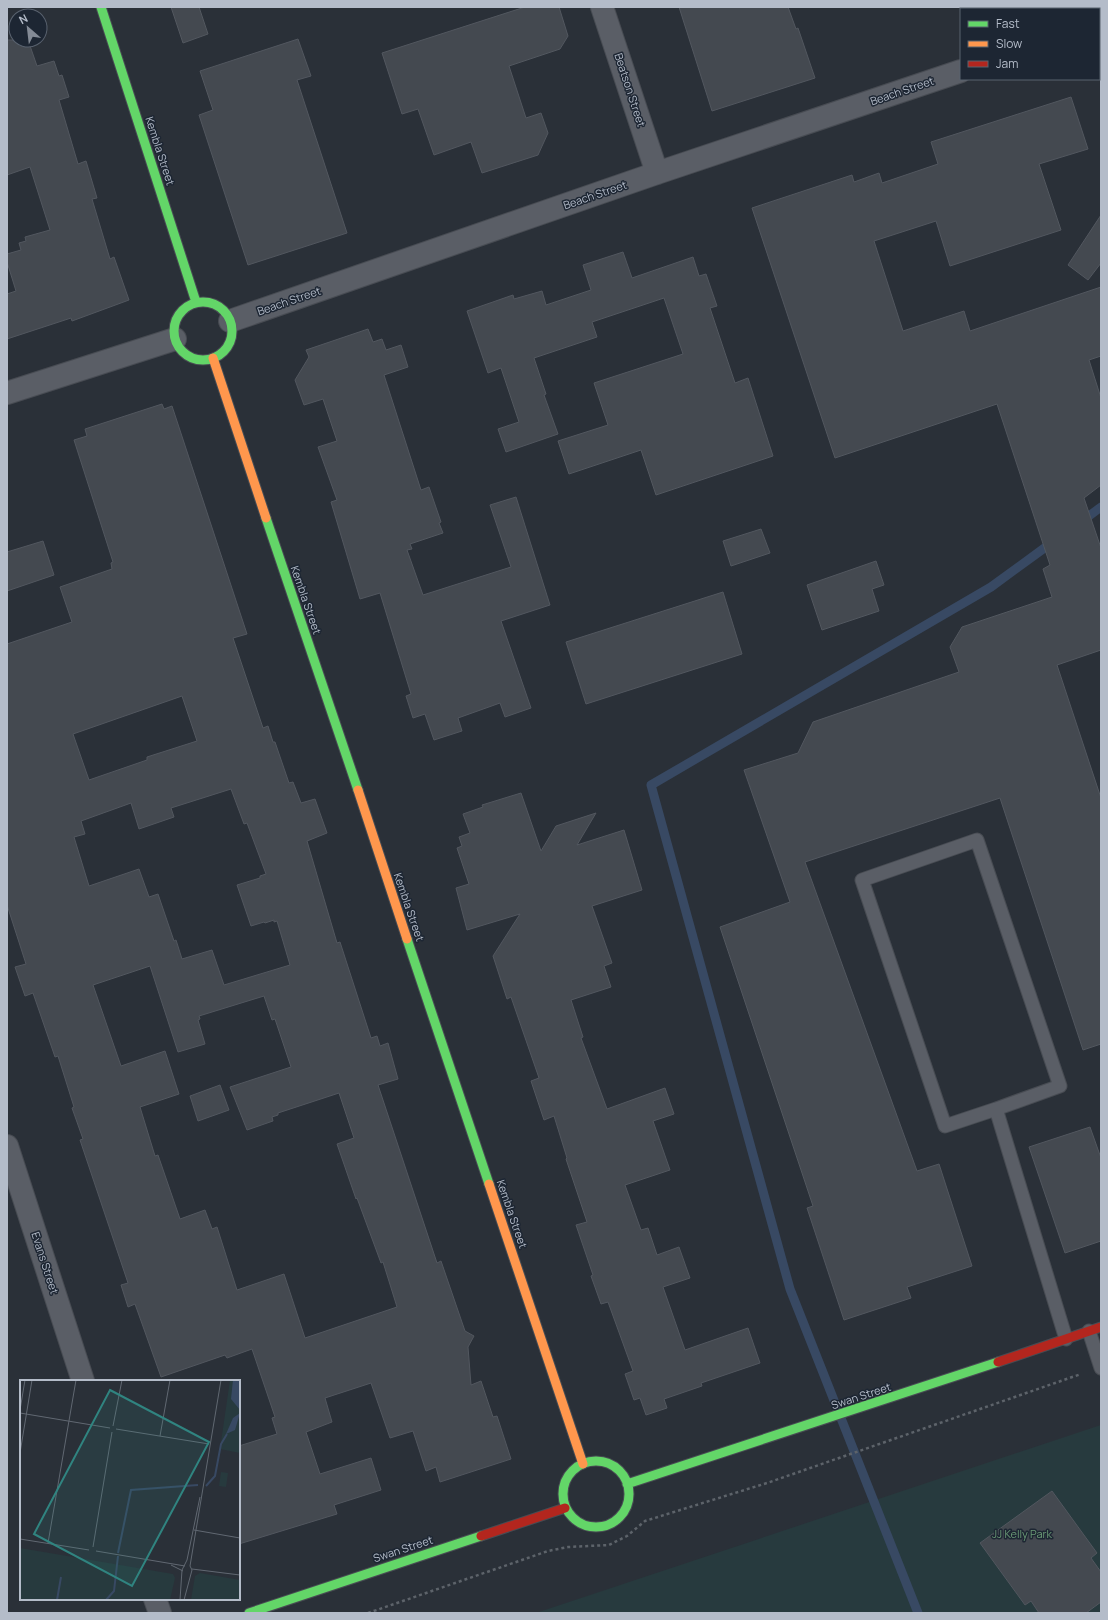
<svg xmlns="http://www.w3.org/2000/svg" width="1108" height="1620" font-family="Manrope,sans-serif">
<rect width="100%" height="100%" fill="#2a3038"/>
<path fill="#273a3e" d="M1101,1425V1613H536Z"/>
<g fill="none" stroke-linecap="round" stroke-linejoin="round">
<path stroke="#384963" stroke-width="9" d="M1081,522L1101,507
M918,1613L790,1289L651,785L991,587L1054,541"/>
</g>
<path fill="#444950" stroke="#52575f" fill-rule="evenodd" d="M171,7H199L208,34L183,43Z
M525,7H559L568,36L560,49L509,66L526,118L541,113L548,133L538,155L482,173L471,142L434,155L418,109L402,114L382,53Z
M679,7H788L796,29L798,28L815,78L712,111Z
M298,39L311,76L297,80L347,233L248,265L199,115L213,110L200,71Z
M7,40H28L37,66L54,61L59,76L62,75L69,97L59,100L78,164L86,161L97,198L92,199L110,259L114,257L129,300L72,321L71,318L7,339V294L16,291L7,262V254L21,250L19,243L26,241L25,237L50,230L30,167L7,175Z
M1071,97L1088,149L1039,164L1061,230L950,266L936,221L874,241L903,331L964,311L970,331L1101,287V356L1089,360L1101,398V485L1084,498L1101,548V650L1057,665L1101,798V1044L1083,1050L1000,798L805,862L917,1171L939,1164L972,1266L907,1287L911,1298L844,1320L807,1208L813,1206L720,927L790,902L744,770L798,753L813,722L959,672L950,647L962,627L1052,597L1043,569L1050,565L997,404L835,458L752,208L852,175L854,182L879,173L882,183L938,164L931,142Z
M1101,215V263L1088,280L1068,265Z
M623,252L632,278L693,257L699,276L706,274L717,306L710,308L735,383L748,378L773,456L656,495L641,450L569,474L558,441L608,425L594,383L683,354L664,298L592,322L597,337L534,358L546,394L544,395L558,434L506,452L498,429L519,422L501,368L488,373L467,311L513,295L514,299L542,291L546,305L591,290L583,265Z
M368,329L373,342L382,339L386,350L401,345L408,367L384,375L421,490L429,487L441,522L439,523L443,533L410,544L412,549L407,550L423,595L511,567L490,505L516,497L550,605L501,621L531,708L505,717L500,703L458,718L462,731L434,740L425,714L413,718L406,696L411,694L380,593L360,599L331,502L337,500L318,447L337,441L323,399L304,405L295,380L309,357L306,350Z
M162,404L164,409L172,406L247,634L233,638L263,728L268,726L273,742H275L289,783L293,782L301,803L315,799L327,833L307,841L337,943L340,942L371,1038L377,1036L380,1046L388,1043L398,1079L378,1085L437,1263L441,1261L465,1331L474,1336L468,1347L471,1385L481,1381L493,1417L497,1416L511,1459L440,1482L436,1467L426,1471L413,1431L390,1438L371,1383L325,1398L332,1422L306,1432L320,1474L371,1458L381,1490L334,1505L337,1514L239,1544V1446L277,1434L272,1418L275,1417L252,1349L227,1358L225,1355L161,1377L135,1304L128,1307L121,1285L128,1283L80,1140L83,1139L72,1108L74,1107L58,1056L55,1057L33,993L25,996L15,967L26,964L7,905V644L72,622L60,587L112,569L111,563L113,562L74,440L87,436L85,429ZM182,696L197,741L147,757V760L89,780L73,734ZM231,789L244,824L247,823L266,874L260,876V878L237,885L251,926L264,922L265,923L274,920V922L277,921L290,965L224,985L212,950L182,959L176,940L174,941L158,894L149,897L139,869L89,886L74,837L85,834L81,821L131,803L139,829L174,817L171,808ZM150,966L178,1052L205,1044L198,1020L200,1019L199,1016L264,996L272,1020L275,1019L291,1067L230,1087L247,1130L273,1121L272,1117L278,1115V1113L339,1093L354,1138L337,1144L356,1199L357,1198L381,1263L383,1262L397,1307L305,1338L284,1274L237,1290L217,1227L212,1229L205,1210L180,1219L158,1155L155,1156L140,1107L179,1094L165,1051L121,1066L93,985Z
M761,529L770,553L731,566L723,541Z
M43,541L54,575L7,591V552Z
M876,561L884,585L872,589L879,611L822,630L807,585Z
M723,592L742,654L586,704L566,642Z
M521,793L541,851L556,826L596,813L577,845L624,830L642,890L592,906L612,963L604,966L611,987L571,1000L583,1037L581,1038L607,1109L665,1088L674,1114L653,1121L670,1170L625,1185L641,1230L648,1228L657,1255L679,1247L690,1278L663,1287L685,1350L748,1328L760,1363L701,1383L702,1386L664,1399L667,1408L646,1415L640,1398L634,1400L625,1374L633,1371L608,1302L601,1304L591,1276L593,1275L576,1225L587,1222L566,1159L567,1158L554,1116L544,1120L531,1081L539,1078L511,997L507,999L493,956L520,914L467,930L456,888L469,884L457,848L462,846L459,837L470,833L463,814L483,807L482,805Z
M220,1085L229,1110L198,1121L190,1096Z
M1090,1127L1101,1158V1241L1065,1253L1029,1147Z
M1052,1491L1097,1553L1091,1558L1101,1572V1602L1086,1613H1039L1031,1601L1025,1605L980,1543Z"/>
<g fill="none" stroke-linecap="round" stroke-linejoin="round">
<defs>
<path id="lane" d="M996,1109L1060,1086L977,840L862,880L945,1126L996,1109L1066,1339
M1089,1331L1101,1368"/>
<path id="street" d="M602,7L657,173
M1099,26L1101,25
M230,321L657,173L961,71
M7,393L175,339
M7,1146L83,1381
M155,1599L160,1613"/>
<path id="fast" d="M101,7L196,302
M174 331a29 29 0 1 1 58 0a29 29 0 1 1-58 0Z
M266,518L358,790
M407,939L489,1184
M563 1494a33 33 0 1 1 66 0a33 33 0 1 1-66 0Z
M627,1484L998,1362
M249,1613L481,1536"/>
<path id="slow" d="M213,358L266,518
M358,790L407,939
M489,1184L583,1464"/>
<path id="jam" d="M998,1362L1101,1327
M481,1536L565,1508"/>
</defs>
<use href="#lane" stroke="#484c53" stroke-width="15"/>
<use href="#street" stroke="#484c53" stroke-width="24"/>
<use href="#fast" stroke="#484c53" stroke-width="11"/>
<use href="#slow" stroke="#484c53" stroke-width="11"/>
<use href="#jam" stroke="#484c53" stroke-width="11"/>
<path stroke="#5d636a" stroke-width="2.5" stroke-dasharray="3 3" stroke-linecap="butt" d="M368,1613L548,1551L568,1547L609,1545L627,1536L645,1521L767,1483L1081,1374"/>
<use href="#lane" stroke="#5a5e66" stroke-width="13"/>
<use href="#street" stroke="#5a5e66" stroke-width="22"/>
<use href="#fast" stroke="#63d668" stroke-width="9"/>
<use href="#slow" stroke="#ff974d" stroke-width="9"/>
<use href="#jam" stroke="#b3261e" stroke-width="9"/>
</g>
<g text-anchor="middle" stroke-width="3" stroke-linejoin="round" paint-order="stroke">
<g font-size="11" fill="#b4bcc9" stroke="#1d2633">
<text transform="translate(630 90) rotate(72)" y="4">Beatson Street</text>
<text transform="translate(902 91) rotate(-19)" y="4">Beach Street</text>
<text transform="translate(160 151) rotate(72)" y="4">Kembla Street</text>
<text transform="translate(595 195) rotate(-19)" y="4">Beach Street</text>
<text transform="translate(289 301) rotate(-19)" y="4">Beach Street</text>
<text transform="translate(306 600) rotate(71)" y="4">Kembla Street</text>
<text transform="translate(409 907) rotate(71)" y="4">Kembla Street</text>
<text transform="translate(512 1214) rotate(71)" y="4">Kembla Street</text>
<text transform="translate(45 1263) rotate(72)" y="4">Evans Street</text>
<text transform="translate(861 1396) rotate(-18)" y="4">Swan Street</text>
<text transform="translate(403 1549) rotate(-18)" y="4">Swan Street</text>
</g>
<g font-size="11" fill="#6b9a76" stroke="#1d2633">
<text x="1022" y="1538">JJ Kelly Park</text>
</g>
</g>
<g transform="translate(20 1380)">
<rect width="220" height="220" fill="#2a3038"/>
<path d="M210,0H220V73L200,69ZM201,92L208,93L206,107L199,106ZM0,168L153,194L155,198L150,220H0ZM180,193L220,200V220H171L175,196Z" fill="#273a3e"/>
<path d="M213,0H220V30L211,19ZM220,33L215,50L206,54L213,38Z" fill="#384963"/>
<path fill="none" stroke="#384963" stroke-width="2" d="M186,106L195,96L201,64L207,54M98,173L111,110L178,105M37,220L41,197M86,220L94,211L98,176"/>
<path fill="none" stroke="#616872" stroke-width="1" d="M0,30L5,0M0,33L90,48M93,46L102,0M96,49L189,64M140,56L150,0M0,73L12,0M174,150L220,158M0,159L69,170M28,163L56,0M73,167L92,52M76,171L165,186M151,185L163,191M170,186L201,0M172,189L220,195M160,220L162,190L167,180L180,117M164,220L172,190L170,186"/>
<path fill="#308480" fill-opacity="0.15" stroke="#308480" stroke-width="2" d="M90,10L189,62L112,206L14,154Z"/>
<rect width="220" height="220" fill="none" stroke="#b4bcc9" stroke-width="2"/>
</g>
<rect width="1108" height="1620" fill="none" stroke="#b4bcc9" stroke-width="16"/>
<rect x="960" y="8" width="140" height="72" fill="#1d2633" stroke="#59626f"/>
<rect x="968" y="21" width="20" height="6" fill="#63d668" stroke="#59626f"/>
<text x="996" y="28" font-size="12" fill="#b4bcc9">Fast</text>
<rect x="968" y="41" width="20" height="6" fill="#ff974d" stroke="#59626f"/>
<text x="996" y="48" font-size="12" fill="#b4bcc9">Slow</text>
<rect x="968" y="61" width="20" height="6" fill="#b3261e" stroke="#59626f"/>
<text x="996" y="68" font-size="12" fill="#b4bcc9">Jam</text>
<g transform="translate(28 28) rotate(332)"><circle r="19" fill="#1d2633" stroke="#59626f"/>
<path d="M0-3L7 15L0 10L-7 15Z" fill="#848b96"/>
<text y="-6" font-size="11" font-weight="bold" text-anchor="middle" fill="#b4bcc9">N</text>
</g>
</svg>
